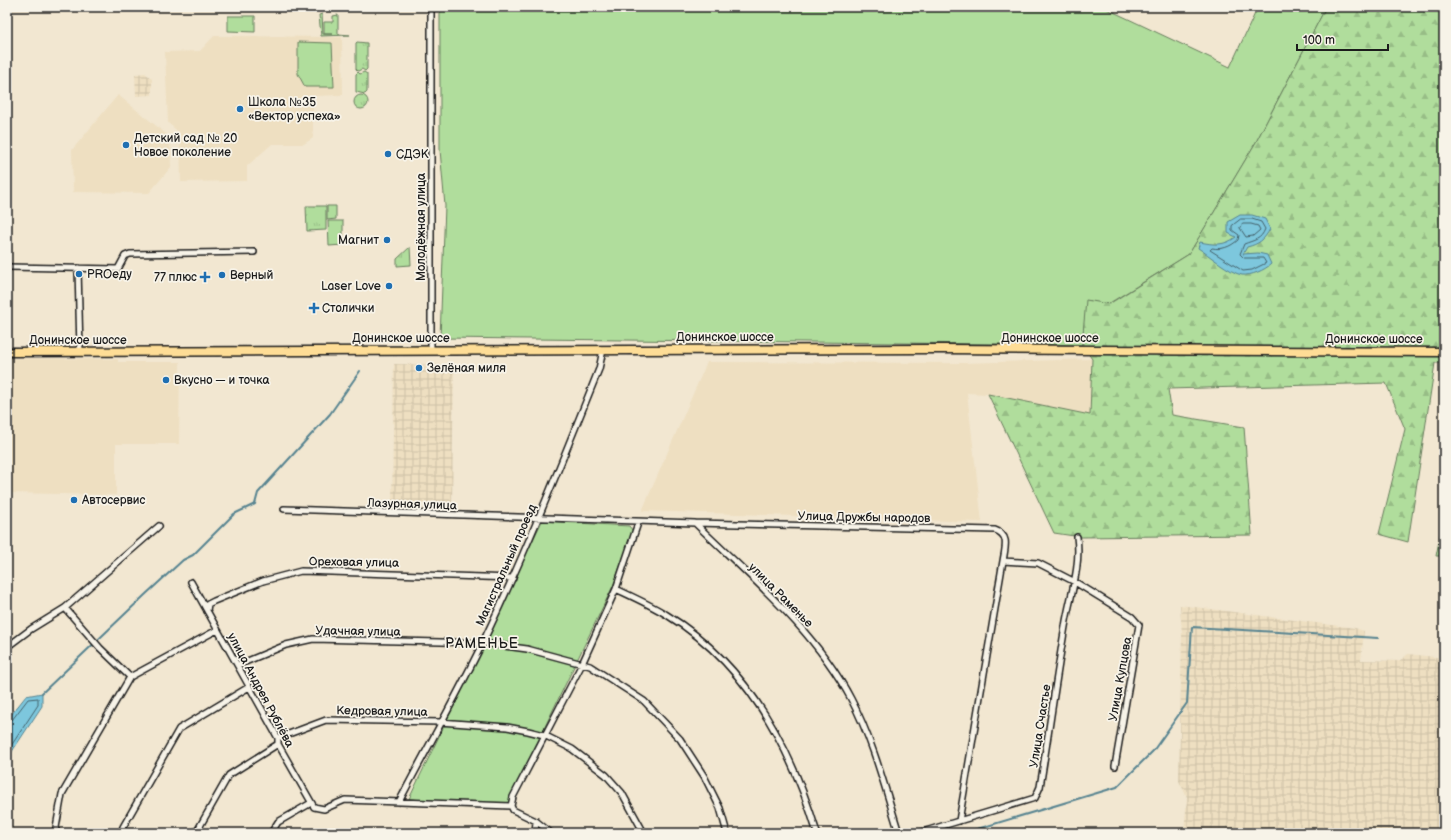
<svg xmlns="http://www.w3.org/2000/svg" width="1451" height="840" font-family="'Balsamiq Sans',sans-serif">
<defs>
<pattern id="industrial-grid" width="8" height="8" patternUnits="userSpaceOnUse"><rect width="8" height="8" fill="#eedfc1"/><path d="M0 4h8M4 0v8" fill="none" stroke="#ccbfa5"/></pattern>
<pattern id="forest-firs" width="22" height="20" patternUnits="userSpaceOnUse"><rect width="22" height="20" fill="#b0dd9c"/><path d="M5 1l3.5 6h-7zM16 11l3.5 6h-7z" fill="#97bd86"/></pattern>
<pattern id="park-tufts" width="24" height="20" patternUnits="userSpaceOnUse"><rect width="24" height="20" fill="#b0dd9c"/><path d="M3 7l-1-3M5 7V3M7 7l1-3M15 17l-1-3M17 17v-4M19 17l1-3" fill="none" stroke="#97bd86"/></pattern>
</defs>
<rect width="100%" height="100%" fill="#f2e7d1"/>
<filter id="ink" filterUnits="userSpaceOnUse"><feTurbulence type="fractalNoise" baseFrequency=".025" numOctaves="2"/><feDisplacementMap in="SourceGraphic" scale="8" xChannelSelector="R" yChannelSelector="G"/><feConvolveMatrix kernelMatrix="1 2 1 2 8 2 1 2 1" color-interpolation-filters="sRGB"/></filter>
<g filter="url(#ink)">
<path fill="#eedfc1" d="M214,36L342,37L343,95L313,96V138L304,144H272L247,166V181L181,182L180,133L168,123L165,52L200,51Z
M118,95L170,137L171,167L149,193L73,192L72,150Z
M7,358L118,359V362H180L179,444H116V495L7,493Z
M1092,359L1090,416L988,394L967,393L982,522L642,511L707,362L963,363Z"/>
<path fill="url(#industrial-grid)" d="M145,73L152,79V95L136,96L135,74Z
M394,364L454,365L452,506L392,504Z
M1180,605L1355,628L1364,631L1361,660L1399,661L1408,654L1444,658V833H1184L1187,797L1179,781L1182,635Z"/>
<path fill="#b0dd9c" stroke="#667c5c" d="M440,7H1103L1230,67L1258,7H1326L1256,142L1189,254L1108,304L1087,301L1082,345L440,338L445,206L440,150Z
M322,14L323,34H333H324V22H333V16L338,15V34L350,35L321,36L319,15Z
M228,16H255V32L228,31Z
M298,42L332,43L334,87H305L298,74Z
M327,206H336V219L327,220Z
M328,221H343V245L329,246Z
M1444,516V556H1436Z
M542,521L629,526L633,531L613,586L507,805L409,799Z"/>
<path fill="url(#forest-firs)" stroke="#667c5c" d="M1326,7H1444V363H1435L1408,542L1379,534L1405,429L1386,383L1168,389L1172,415L1244,427L1252,535L1081,537L1054,533L988,394L1090,415L1092,359L1082,345L1086,300L1109,304L1189,254L1256,142Z"/>
<path fill="url(#park-tufts)" stroke="#667c5c" d="M357,42L367,43V69L365,71L362,69L358,71L356,69V43Z
M358,72L360,74L364,72L367,74V92L365,94L356,92V74Z
M354 102a7 7 0 1 1 14 0a7 7 0 1 1-14 0Z
M306,206H326V230L307,231Z
M410,247L411,265L397,266V259Z"/>
<path fill="#7dc7dd" stroke="#568390" d="M1240,215H1252L1265,219L1270,229C1264,240 1259,244 1247,247L1243,254L1258,253L1267,255L1271,264C1265,270 1251,276 1242,275C1230,273 1209,255 1198,248L1200,242C1214,245 1224,246 1236,237L1228,233V222Z
M42,693V706L11,753L7,765V720L26,696Z"/>
<g fill="none" stroke-linecap="round" stroke-linejoin="round">
<path stroke="#436069" stroke-width="1" d="M1241,219H1252L1261,222L1265,229C1261,240 1254,240 1244,244L1240,254L1244,258H1263L1266,263L1252,270L1243,271L1210,250L1212,248C1222,250 1230,247 1238,240L1239,235L1232,230V226Z
M1243,224H1251L1258,226L1260,230L1253,236L1246,237L1240,228Z
M7,722L12,720L28,699L38,698V705L7,752"/>
<path stroke="#568390" stroke-width="2" d="M42,693L145,595L183,560L193,555L234,514L255,504L258,493L330,414L360,371
M964,833L1117,787L1153,751L1187,703L1192,627L1378,638"/>
<defs>
<path id="street" d="M7,267L118,269L125,256L130,254L254,252
M78,268L80,351
M431,350V7
M284,509L695,523C751,578 814,629 851,699C873,741 885,788 899,833
M695,523L995,530C1010,535 1005,548 1003,561L1038,563L1075,582L1132,617L1139,625L1115,766
M191,582L278,738V744L314,807L324,809L345,800L511,806
M616,589C633,597 651,605 667,615C746,663 791,747 817,833
M65,608L100,648L130,677
M207,611L208,604L214,601L263,581L301,571L513,578
M7,647L31,629L65,608L159,526
M238,665L286,645L313,639L483,643L527,649L590,666L644,701L680,739L704,776L720,808L727,833
M278,738L326,720L440,722L507,727L528,731L544,735L572,749L606,775L622,793L644,833
M399,802C427,748 457,696 483,642C526,552 562,461 599,369L603,350
M511,806L513,797L582,664L616,589L638,523
M511,806L513,810L536,821L551,833
M959,821L1003,561
M55,833L62,794L130,677L217,630
M121,833L123,827L179,729L249,687
M196,833L229,775L278,744
M271,833L278,822L311,803
M535,833L536,821
M919,833L1035,798L1040,787C1049,732 1056,677 1066,621C1071,593 1081,566 1077,537"/>
<path id="primary" d="M7,352L940,349L1444,352"/>
</defs>
<use href="#street" stroke="#1c1c1c" stroke-width="8"/>
<use href="#primary" stroke="#1c1c1c" stroke-width="11"/>
<use href="#street" stroke="#f7f3e8" stroke-width="5"/>
<use href="#primary" stroke="#fedd96" stroke-width="8"/>
</g>
</g>
<g fill="#1f6fb2" stroke="#f7f3e8" stroke-width="1.5">
<circle cx="240" cy="109" r="4"/>
<circle cx="126" cy="145" r="4"/>
<circle cx="388" cy="154" r="4"/>
<circle cx="387" cy="240" r="4"/>
<circle cx="79" cy="274" r="4"/>
<circle cx="222" cy="275" r="4"/>
<path d="M203 271h4v4h4v4h-4v4h-4v-4h-4v-4h4z"/>
<circle cx="389" cy="286" r="4"/>
<path d="M312 302h4v4h4v4h-4v4h-4v-4h-4v-4h4z"/>
<circle cx="419" cy="368" r="4"/>
<circle cx="166" cy="380" r="4"/>
<circle cx="74" cy="500" r="4"/>
</g>
<g text-anchor="middle" stroke-width="3.5" stroke-linejoin="round" paint-order="stroke">
<g font-size="12" fill="#1c1c1c" stroke="#f7f3e8" text-anchor="start">
<text x="248" y="106">Школа №35<tspan x="248" dy="14">«Вектор успеха»</tspan></text>
<text x="134" y="142">Детский сад № 20<tspan x="134" dy="14">Новое поколение</tspan></text>
<text x="396" y="158">СДЭК</text>
<text x="379" y="244" text-anchor="end">Магнит</text>
<text x="87" y="278">PROеду</text>
<text x="230" y="279">Верный</text>
<text x="197" y="281" text-anchor="end">77 плюс</text>
<text x="381" y="290" text-anchor="end">Laser Love</text>
<text x="322" y="312">Столички</text>
<text x="427" y="372">Зелёная миля</text>
<text x="174" y="384">Вкусно — и точка</text>
<text x="82" y="504">Автосервис</text>
</g>
<g font-size="12" fill="#1c1c1c" stroke="#f7f3e8">
<text transform="translate(421 227) rotate(-90)" y="4">Молодёжная улица</text>
<text x="725" y="341">Донинское шоссе</text>
<text x="401" y="342">Донинское шоссе</text>
<text x="1050" y="342">Донинское шоссе</text>
<text x="1374" y="343">Донинское шоссе</text>
<text x="78" y="344">Донинское шоссе</text>
<text transform="translate(412 504) rotate(2)" y="4">Лазурная улица</text>
<text transform="translate(864 517) rotate(1)" y="4">Улица Дружбы народов</text>
<text transform="translate(354 562) rotate(1)" y="4">Ореховая улица</text>
<text transform="translate(506 565) rotate(-66)" y="4">Магистральный проезд</text>
<text transform="translate(781 595) rotate(45)" y="4">улица Раменье</text>
<text transform="translate(358 631) rotate(1)" y="4">Удачная улица</text>
<text transform="translate(1120 679) rotate(-80)" y="4">Улица Купцова</text>
<text transform="translate(261 690) rotate(62)" y="4">улица Андрея Рублёва</text>
<text transform="translate(382 711) rotate(1)" y="4">Кедровая улица</text>
<text transform="translate(1040 726) rotate(-81)" y="4">Улица Счастье</text>
</g>
<g font-size="14" letter-spacing="1" fill="#1c1c1c" stroke="#f7f3e8">
<text x="482" y="648">РАМЕНЬЕ</text>
</g>
</g>
<rect width="1451" height="840" fill="none" stroke="#f7f3e8" stroke-width="24"/>
<rect x="12" y="12" width="1427" height="816" fill="none" stroke="#1c1c1c" stroke-width="1.5" filter="url(#ink)"/>
<path d="M1297 44v6h91v-6" fill="none" stroke="#1c1c1c" stroke-width="2"/>
<text x="1303" y="44" font-size="12" fill="#1c1c1c" stroke="#f7f3e8" stroke-width="3" paint-order="stroke">100 m</text>
</svg>
